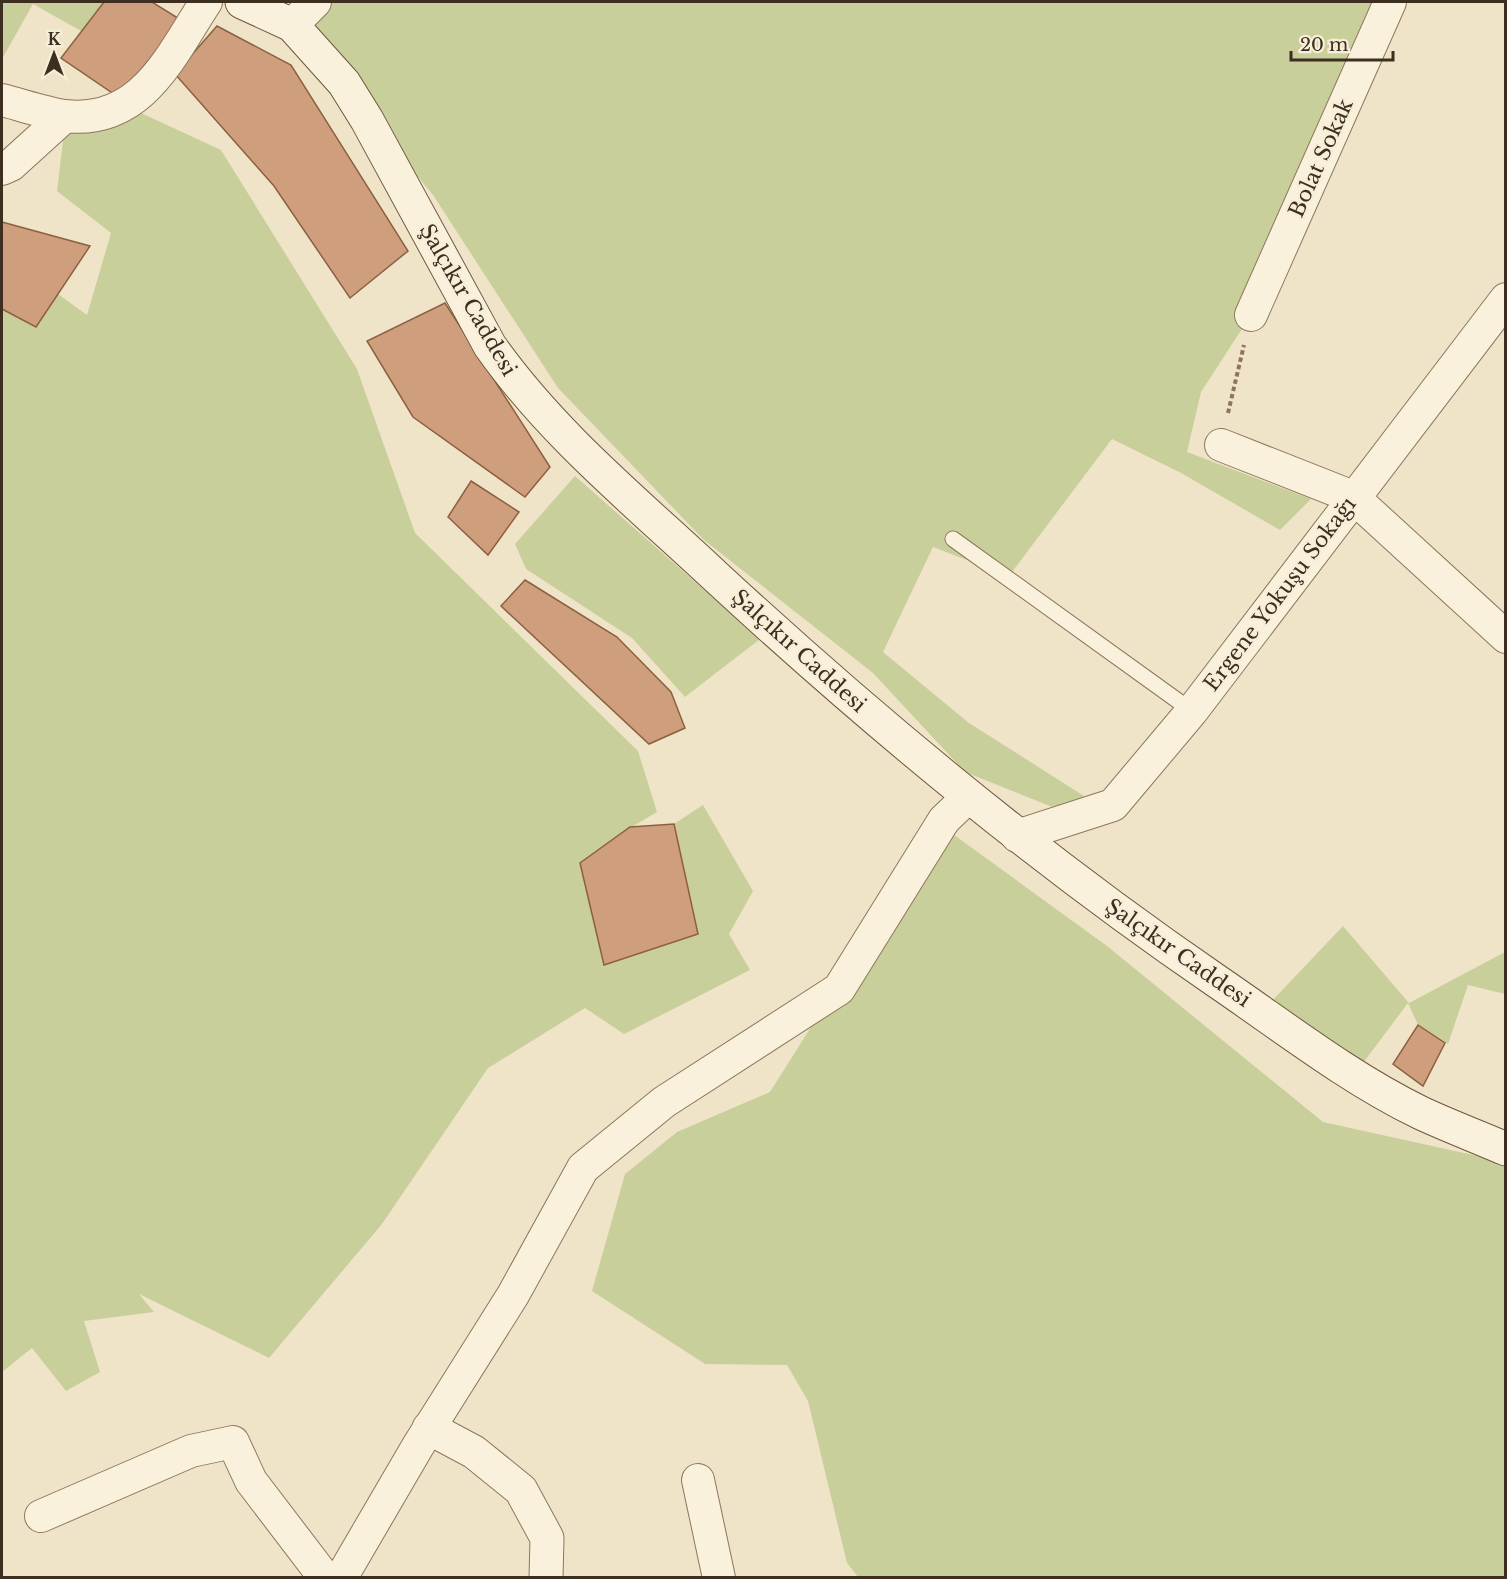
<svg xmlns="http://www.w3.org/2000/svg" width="1507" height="1579" font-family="'Libre Baskerville',serif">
<rect width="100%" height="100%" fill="#f0e4c8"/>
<path fill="#c9cf9b" d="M2,2H104L81,31L33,4L2,59Z
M315,2H1390L1251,315L1201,392L1187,452L1311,499L1280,530L1181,473L1112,439L1009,576L933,547L883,652L969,723L1084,796L1075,816L965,772L873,673L704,540L558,388L433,195L292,25Z
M139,112L221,150L357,369L415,533L638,751L657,812L625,831L698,934L674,824L703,805L753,891L729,934L750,970L624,1034L585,1008L488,1068L382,1224L269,1358L139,1294L154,1312L84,1321L100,1372L66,1391L32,1348L2,1372V309L36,327L58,294L87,315L111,233L57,191L65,124Z
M575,476L760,639L685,697L632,638L526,569L515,544Z
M939,824L1107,946L1323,1122L1505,1162V1577H858L847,1563L808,1401L787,1365L705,1364L592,1291L625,1174L677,1132L770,1092Z
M1343,926L1409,1003L1505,952V994L1468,985L1448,1044L1418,1025L1408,1003L1357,1071L1270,1003Z"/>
<path fill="#cf9f7d" stroke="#8d5f41" stroke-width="1.5" d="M104,2H152L181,20L127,103L61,58Z
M217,26L291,65L408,251L350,298L274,186L175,74Z
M2,222L90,246L36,327L2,309Z
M445,303L550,467L525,497L413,417L367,341Z
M471,481L519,512L488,555L448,517Z
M525,580L617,637L671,692L685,728L649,744L501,606Z
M674,824L698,934L604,965L580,863L630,827Z
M1418,1025L1445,1043L1423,1086L1393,1064Z"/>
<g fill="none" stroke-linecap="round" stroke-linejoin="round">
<defs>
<path id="service" d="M953,539L1192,711"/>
<path id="minor" d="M292,25L315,2
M2,100C22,105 44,113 65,116C142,125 171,55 206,2
M2,169L11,165L65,116
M1251,315L1390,2
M1221,445L1353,497L1506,637
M1017,836L1113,805L1192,711L1506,299
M698,1480L719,1578
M41,1516L191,1451L233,1442L251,1481L325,1578
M341,1578L418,1446L513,1295L583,1168L664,1102L839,989L944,820L967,798"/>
<path id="tertiary" d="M429,1428L474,1452L521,1490L547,1538L546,1578"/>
<path id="secondary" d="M242,2L292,25L344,83L367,120L490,346C552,434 636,502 714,575C874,723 1038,859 1218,982C1284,1027 1349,1078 1421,1113C1449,1126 1478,1137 1506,1149"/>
</defs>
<use href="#service" stroke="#8d765c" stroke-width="17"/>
<use href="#minor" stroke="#8d765c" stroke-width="34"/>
<use href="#tertiary" stroke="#8d765c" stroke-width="35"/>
<use href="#secondary" stroke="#6f573f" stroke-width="35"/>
<path stroke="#8d765c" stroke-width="4" stroke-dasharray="4.5 3" stroke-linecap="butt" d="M1228,413L1244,345"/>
<use href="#service" stroke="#faf1dc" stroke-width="15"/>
<use href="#minor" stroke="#faf1dc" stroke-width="32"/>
<use href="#tertiary" stroke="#faf1dc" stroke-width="33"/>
<use href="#secondary" stroke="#faf1dc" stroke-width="33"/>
</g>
<g text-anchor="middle" stroke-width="5" stroke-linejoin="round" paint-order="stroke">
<g font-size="21" fill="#3d2e20" stroke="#f7eed8">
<text transform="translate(1321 158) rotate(-66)" y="7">Bolat Sokak</text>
<text transform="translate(468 300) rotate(60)" y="7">Şalçıkır Caddesi</text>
<text transform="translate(1280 594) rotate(-53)" y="7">Ergene Yokuşu Sokağı</text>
<text transform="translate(799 651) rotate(42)" y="7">Şalçıkır Caddesi</text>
<text transform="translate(1178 953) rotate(35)" y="7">Şalçıkır Caddesi</text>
</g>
</g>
<rect width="1507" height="1579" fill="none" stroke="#3d2e20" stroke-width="6"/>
<g transform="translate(54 54)" stroke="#f7eed8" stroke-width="4.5" paint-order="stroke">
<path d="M0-4.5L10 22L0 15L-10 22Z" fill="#3d2e20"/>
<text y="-9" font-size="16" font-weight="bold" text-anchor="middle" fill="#3d2e20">K</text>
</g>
<path d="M1291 51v9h102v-9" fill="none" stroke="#3d2e20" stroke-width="3"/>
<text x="1300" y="51" font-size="18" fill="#3d2e20" stroke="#f7eed8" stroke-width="4.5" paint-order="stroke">20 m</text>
</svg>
